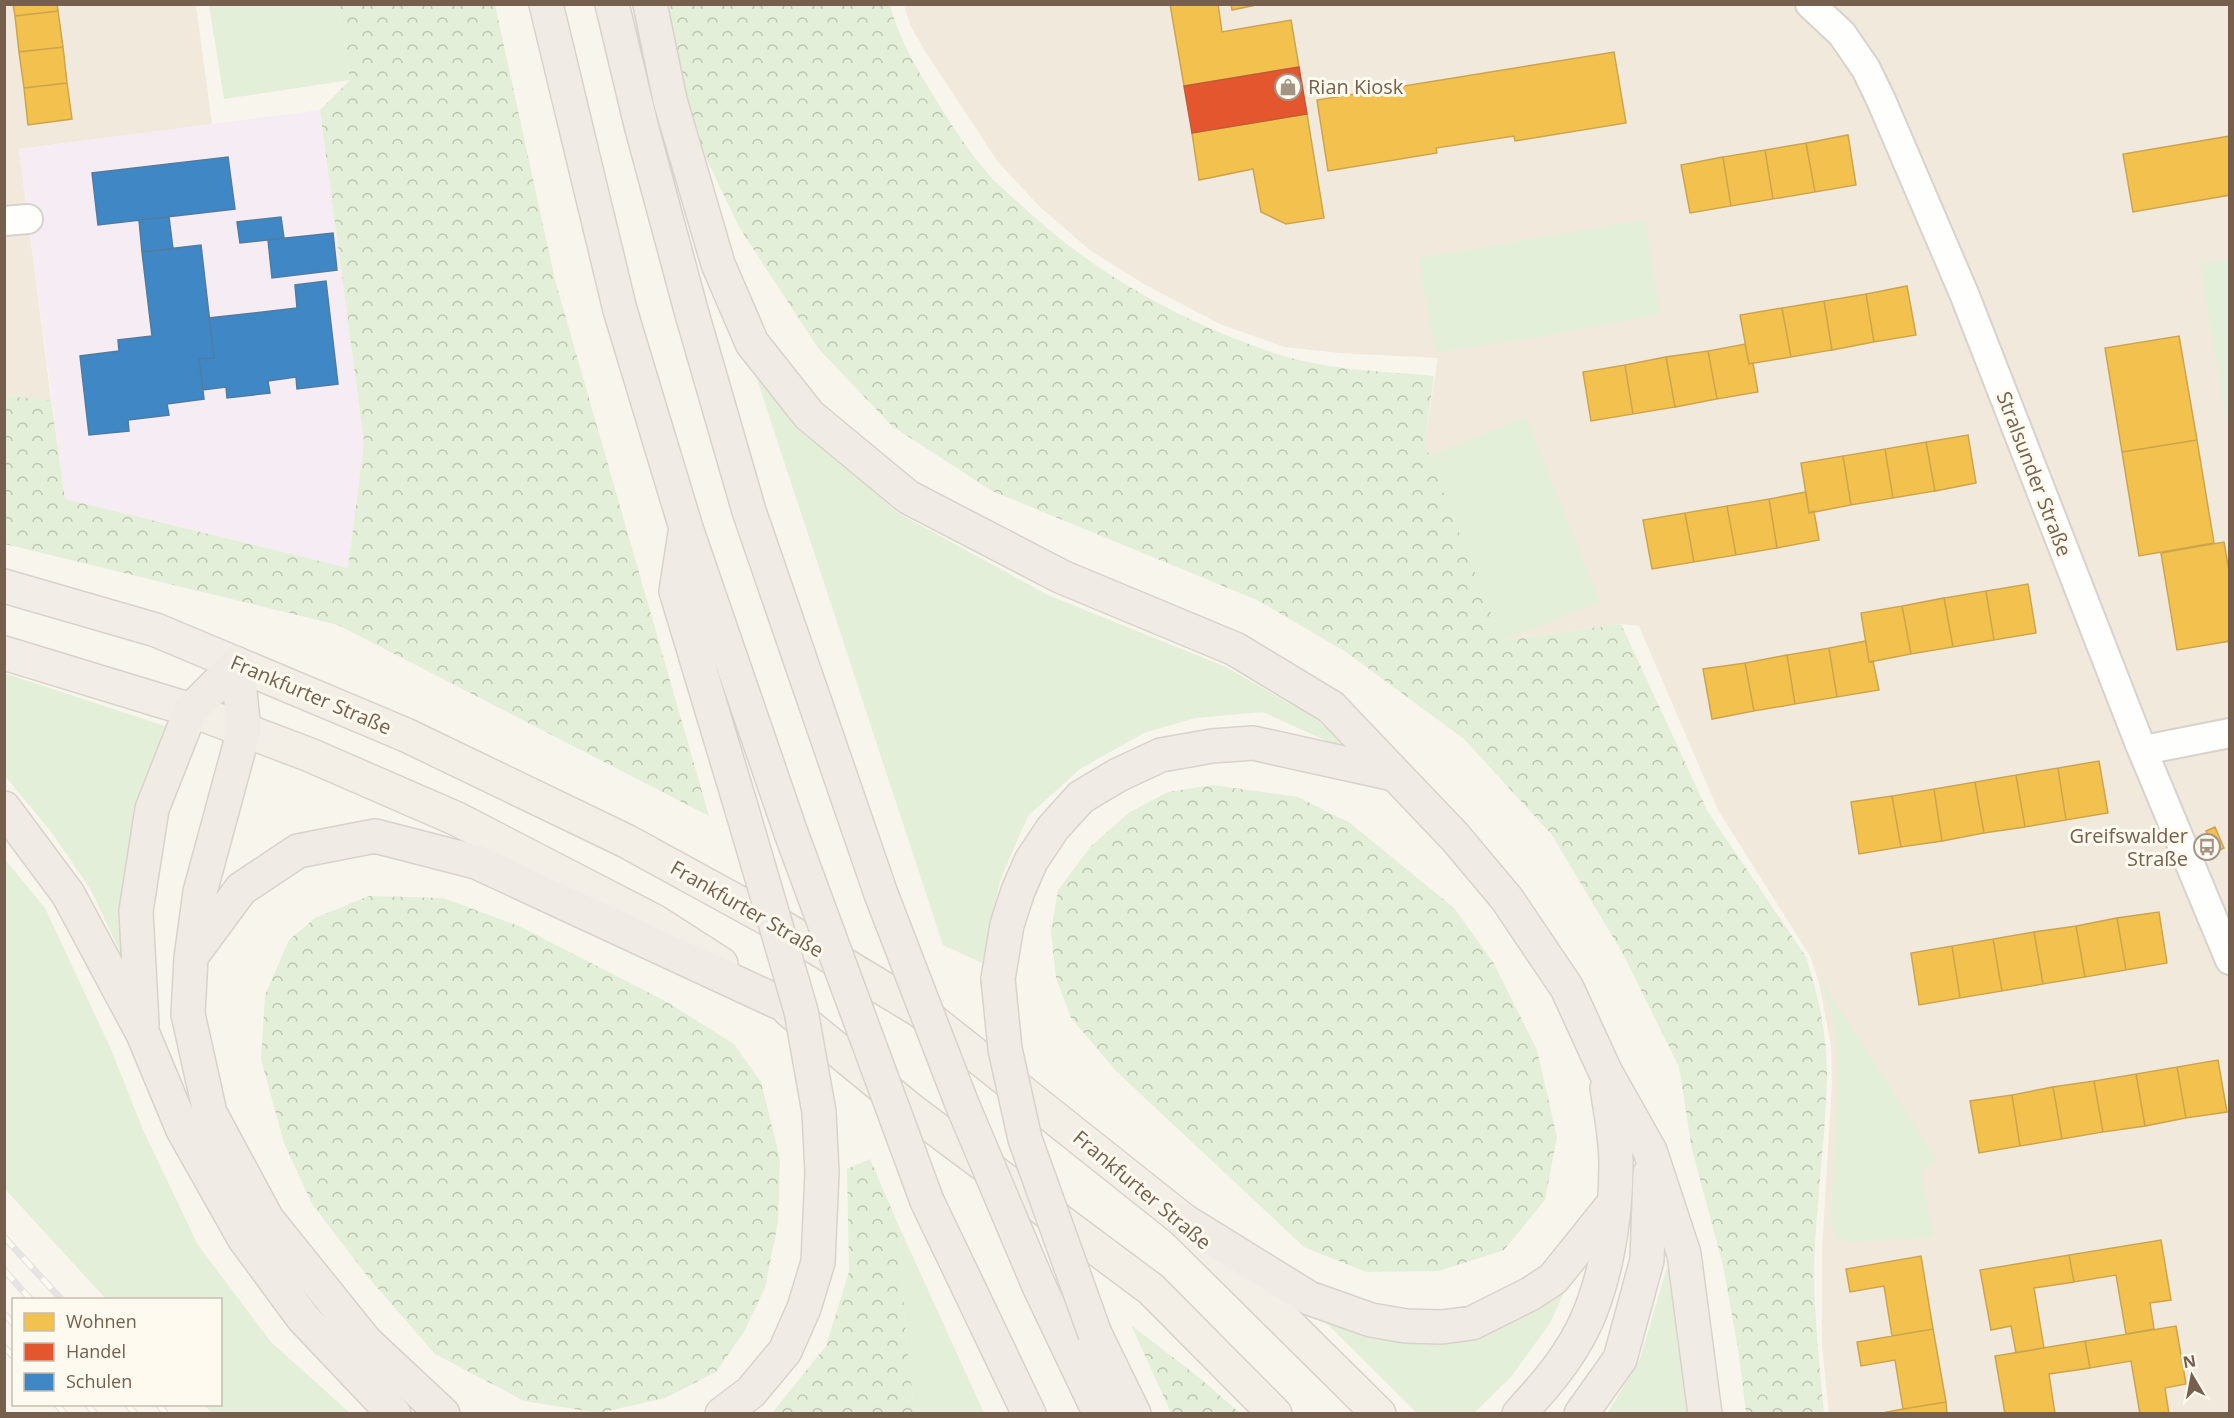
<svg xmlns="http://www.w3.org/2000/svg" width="2234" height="1418" font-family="'Open Sans',sans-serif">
<defs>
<pattern id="forest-crowns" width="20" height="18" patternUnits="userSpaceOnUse" patternTransform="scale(1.5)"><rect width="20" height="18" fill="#e3efd8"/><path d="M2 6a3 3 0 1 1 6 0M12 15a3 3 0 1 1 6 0" fill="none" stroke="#bdc5b1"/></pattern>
</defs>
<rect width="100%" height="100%" fill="#f8f5ed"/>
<path fill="#f1e9db" d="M4,5H196L212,124L19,149L51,400L5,396Z
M904,5H2229V1413H1829L1822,1346V1249L1832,1082L1831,1046L1819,983L1810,956L1718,810L1639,626L1621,624L1502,641L1429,456L1425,440L1438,358L1339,353L1285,347L1220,324L1144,284L1091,251L1040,207L998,162L925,51L910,25Z"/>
<path fill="#f6ecf4" d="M320,110L364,442L348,568L65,499L19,149Z"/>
<path fill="#e3efd8" d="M209,5H338L350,80L224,99Z
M1645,220L1660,314L1539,337L1435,352L1419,258Z
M2229,259H2230L2229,437L2200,264Z
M754,370L799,425L898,513L1048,595L1226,667L1313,717L1364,758L1263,712L1195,718L1144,733L1080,769L1028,816L1001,878L982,963L943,945Z
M1526,417L1600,602L1502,641L1429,456Z
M4,673L168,727L125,963L91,890L52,833L5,776Z
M4,858L45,908L111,1049L143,1130L198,1245L271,1342L350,1413H212L204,1405L220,1404V1300L106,1299L5,1189Z
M1820,979L1937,1160L1921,1171L1933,1237L1850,1242L1837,1238L1831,1225L1838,1075L1837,1046L1832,1014Z
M898,1224L984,1413H915L907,1348Z
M1671,1266L1691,1413L1607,1414L1640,1359L1666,1270Z
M1574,1271L1550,1323L1511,1377L1474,1413H1417L1312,1309L1386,1337Z"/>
<path fill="url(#forest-crowns)" d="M338,5H495L555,280L709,816L338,625L5,544V396L51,400L65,499L348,568L364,442L320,110L350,80Z
M656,5H890C899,39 916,68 935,98C950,123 966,147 984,169C994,182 1008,193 1020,204C1093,273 1181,322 1277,354C1327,370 1381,371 1434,376L1425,440L1429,456L1502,641L1621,624L1708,812L1806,957C1819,997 1828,1039 1827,1082C1825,1136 1818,1191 1815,1245C1812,1301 1819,1358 1824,1413H1746L1739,1355L1723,1265L1692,1150L1679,1067L1623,954L1552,835L1464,739L1346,652L1257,600L992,491L892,426L818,348L739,227L679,101Z
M1212,785L1298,797L1350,823L1454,908L1493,962L1537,1050L1557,1137L1545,1200L1504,1250L1439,1271L1366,1272L1304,1247L1117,1072L1071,1018L1056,978L1051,931L1058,890L1091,846L1130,812L1168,792Z
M369,896L443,898L519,926L667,1002L734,1044L761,1082L780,1159L778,1222L765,1288L744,1332L716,1372L665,1398L599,1413L524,1401L435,1354L368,1277L312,1204L284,1143L261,1059L265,995L289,940L315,918Z
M870,1159L898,1224L907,1348L915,1413H772L826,1346L849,1272L847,1169Z
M1131,1325L1201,1379L1240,1413H1171Z"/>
<path fill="#f2c14e" stroke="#cda44e" stroke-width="1.5" d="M13,4H57L58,11L15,16Z
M1170,4H1218L1222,32L1291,20L1299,67L1184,86Z
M1231,4H1261L1232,10Z
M58,11L63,47L19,52L15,16Z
M63,47L67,83L24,88L19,52Z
M1614,52L1626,123L1515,141L1514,136L1436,148L1437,153L1328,171L1317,100Z
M67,83L72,119L28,125L24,88Z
M1307,114L1324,218L1286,224L1261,212L1253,169L1199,180L1192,133Z
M1848,135L1856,185L1815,192L1806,143Z
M2230,136V195L2133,212L2123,154Z
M1806,143L1815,192L1773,199L1765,150Z
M1765,150L1773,199L1731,206L1723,157Z
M1723,157L1731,206L1690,213L1681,165Z
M1907,286L1916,335L1874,342L1866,294Z
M1866,294L1874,342L1832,350L1824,301Z
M1824,301L1832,350L1791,357L1782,308Z
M1782,308L1791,357L1749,364L1740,315Z
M2179,336L2197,440L2122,452L2105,348Z
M1745,344L1749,364L1753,363L1758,392L1717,399L1708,351Z
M1708,351L1717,399L1675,407L1666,357Z
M1666,357L1675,407L1633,414L1625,365Z
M1625,365L1633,414L1591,421L1583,372Z
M1968,435L1976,483L1935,491L1926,442Z
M2197,440L2214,543L2139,556L2122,452Z
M1926,442L1935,491L1893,498L1885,449Z
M1885,449L1893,498L1851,505L1843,456Z
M1843,456L1851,505L1809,513L1801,463Z
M1806,492L1809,513L1814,511L1819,540L1777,548L1769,499Z
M1769,499L1777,548L1736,555L1727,506Z
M1727,506L1736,555L1694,562L1685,513Z
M1685,513L1694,562L1652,569L1643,520Z
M2224,542L2230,577V641L2177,650L2161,553Z
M2028,584L2036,633L1994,640L1986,591Z
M1986,591L1994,640L1953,647L1944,598Z
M1944,598L1953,647L1911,654L1902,606Z
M1902,606L1911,654L1869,662L1861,613Z
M1866,641L1869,662L1873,661L1879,690L1837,697L1829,648Z
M1829,648L1837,697L1795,704L1787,655Z
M1787,655L1795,704L1754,711L1745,663Z
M1745,663L1754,711L1712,719L1703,669Z
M2099,761L2108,813L2066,820L2058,768Z
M2058,768L2066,820L2025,827L2016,775Z
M2016,775L2025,827L1984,833L1975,782Z
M1975,782L1984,833L1942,841L1934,789Z
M1934,789L1942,841L1901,847L1892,796Z
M1892,796L1901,847L1859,854L1851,802Z
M2215,827L2224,848L2215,852L2206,831Z
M2159,912L2167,963L2126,970L2117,918Z
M2117,918L2126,970L2085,977L2076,926Z
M2076,926L2085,977L2043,984L2034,932Z
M2034,932L2043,984L2002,991L1993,939Z
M1993,939L2002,991L1960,998L1952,946Z
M1952,946L1960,998L1919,1005L1911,953Z
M2218,1060L2227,1112L2186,1118L2177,1067Z
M2177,1067L2186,1118L2145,1126L2136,1074Z
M2136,1074L2145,1126L2103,1132L2094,1081Z
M2094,1081L2103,1132L2062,1139L2053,1087Z
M2053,1087L2062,1139L2020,1146L2012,1095Z
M2012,1095L2020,1146L1979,1153L1970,1101Z
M2161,1240L2171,1300L2150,1303L2154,1329L2126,1334L2116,1275L2074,1282L2069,1255Z
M2069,1255L2074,1282L2034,1288L2044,1348L2016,1353L2011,1326L1991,1330L1980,1270Z
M1921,1256L1933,1329L1892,1336L1884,1286L1850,1292L1846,1269Z
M2176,1326L2186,1384L2165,1388L2169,1414H2140L2131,1361L2090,1368L2085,1341Z
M1933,1329L1946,1402L1903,1409L1895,1360L1861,1366L1857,1342Z
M2085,1341L2090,1368L2049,1374L2055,1414H2005L1995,1356Z
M1946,1402L1947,1414H1877L1903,1409Z"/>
<path fill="#e4572e" stroke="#c35a37" stroke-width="1.5" d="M1299,67L1307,114L1192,133L1184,86Z"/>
<path fill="#3f88c5" stroke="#507ca1" stroke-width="1.5" d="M228,157L235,209L98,225L92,173Z
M169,217L173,249L142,252L139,220Z
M281,217L284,238L240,243L237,222Z
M333,233L337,270L272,278L268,240Z
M201,245L214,358L199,359L204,399L167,404L169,415L128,420L129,431L89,435L80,356L119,351L118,340L152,336L142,252Z
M326,281L338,384L297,389L296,377L268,381L270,393L227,398L226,387L203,390L199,359L214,358L209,318L297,308L295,285Z"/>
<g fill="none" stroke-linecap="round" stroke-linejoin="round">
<defs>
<path id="minor" d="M1810,4L1842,34L1866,69L1881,100L1965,296L2139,742L2230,960
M4,221L28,219
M2144,750L2230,733"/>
<path id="primary" d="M237,664L406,735L626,841L772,921L919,1010L1183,1220L1379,1414
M191,710L310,755L457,819L654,921L721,964
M789,1010L912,1111L1151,1289L1275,1414"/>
<path id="trunk" d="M4,586L156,630L237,664
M4,653L191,710"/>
<path id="motorway" d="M546,4L620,310L686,528L791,833
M612,4L641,125L692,314L749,511L881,894
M650,4L670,100L718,264L752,343L809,415L908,497L1062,577L1235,649L1331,707L1455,837L1507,899L1567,988L1605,1071L1650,1151L1684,1254L1705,1414
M685,533L676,591L742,810
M237,664L244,730L200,892L191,958L188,1014L210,1113L267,1219L366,1342L443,1414
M4,808L68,894L143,1034L183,1130L244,1238L303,1318L394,1414
M193,954L241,889L298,851L375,836L476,862L780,1003
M998,979L1007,925L1018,891L1031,861L1053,828L1081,797L1118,775L1161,755L1212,746L1253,743L1393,774
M142,1024L136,911L152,809L191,710L237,664
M927,1201L1029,1414
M1183,1220L1309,1298L1371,1320L1406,1326L1442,1327L1472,1323L1530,1294L1553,1279L1614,1203
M1039,1286L1100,1414
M1095,1334L1134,1414
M722,1414L751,1392L785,1351L804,1308L818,1262L822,1173L819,1112
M1519,1414C1539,1392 1558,1371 1573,1346C1604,1297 1616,1222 1616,1165C1616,1139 1611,1113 1607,1088
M1581,1414L1620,1359L1647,1260L1650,1173"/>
</defs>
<use href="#minor" stroke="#d7d2cb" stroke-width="32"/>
<use href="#primary" stroke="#d9d2cb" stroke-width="36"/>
<use href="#trunk" stroke="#d9d2cb" stroke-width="36"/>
<use href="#motorway" stroke="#d9d2cb" stroke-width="36"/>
<use href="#minor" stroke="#fefefc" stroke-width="28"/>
<use href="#primary" stroke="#f3efe6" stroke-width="33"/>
<use href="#trunk" stroke="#f2ede6" stroke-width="33"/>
<use href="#motorway" stroke="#f1ebe5" stroke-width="33"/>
<defs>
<path id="rail" d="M4,1237L62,1300
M4,1270L31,1300
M4,1314L14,1324
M4,1347L14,1357
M56,1404L65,1414
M87,1404L95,1414
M127,1404L135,1414
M158,1404L166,1414"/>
</defs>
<use href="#rail" stroke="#e6e3e5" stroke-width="7"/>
<use href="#rail" stroke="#fffaef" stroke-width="4.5" stroke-dasharray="14" stroke-linecap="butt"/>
<defs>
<path id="motorway-bridge" d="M742,810L801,1011L819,1112
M791,833L927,1201
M881,894L962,1104L1039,1286
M998,979L1005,1049L1025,1139L1095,1334"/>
</defs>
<use href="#motorway-bridge" stroke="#d9d2cb" stroke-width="36" stroke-linecap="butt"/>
<use href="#motorway-bridge" stroke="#f1ebe5" stroke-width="33"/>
</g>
<defs>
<symbol id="shop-ring" viewBox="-11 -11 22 22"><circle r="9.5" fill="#fffaef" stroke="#a49485" stroke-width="1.5"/><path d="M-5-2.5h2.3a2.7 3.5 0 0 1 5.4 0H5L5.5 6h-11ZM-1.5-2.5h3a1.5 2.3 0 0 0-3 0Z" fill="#a49485"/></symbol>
<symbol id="bus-ring" viewBox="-11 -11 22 22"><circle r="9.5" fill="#fffaef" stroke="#a49485" stroke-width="1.5"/><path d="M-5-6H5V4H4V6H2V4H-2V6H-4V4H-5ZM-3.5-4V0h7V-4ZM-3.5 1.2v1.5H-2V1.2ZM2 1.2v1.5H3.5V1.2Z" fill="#a49485"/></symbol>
</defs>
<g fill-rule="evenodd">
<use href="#shop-ring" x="1273" y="72" width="30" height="30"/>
<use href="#bus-ring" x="2192" y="832" width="30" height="30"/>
</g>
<g text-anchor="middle" stroke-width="6" stroke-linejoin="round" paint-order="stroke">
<g font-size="20" fill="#76604d" stroke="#fffaef" text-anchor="start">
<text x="1308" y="94">Rian Kiosk</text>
<text x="2188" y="843" text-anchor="end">Greifswalder<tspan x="2188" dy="23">Straße</tspan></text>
</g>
<g font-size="20" fill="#76604d" stroke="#fffaef">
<text transform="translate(2034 474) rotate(69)" y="7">Stralsunder Straße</text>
<text transform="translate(311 695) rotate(23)" y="7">Frankfurter Straße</text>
<text transform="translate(747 909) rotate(30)" y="7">Frankfurter Straße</text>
<text transform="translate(1142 1190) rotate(40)" y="7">Frankfurter Straße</text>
</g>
</g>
<rect width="2234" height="1418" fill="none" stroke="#76604d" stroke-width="12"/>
<rect x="12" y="1298" width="210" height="108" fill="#fffaef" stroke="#c8bcae" stroke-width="1.5"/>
<rect x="24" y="1313" width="30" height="18" fill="#f2c14e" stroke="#c8bcae" stroke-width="1.5"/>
<text x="66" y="1328" font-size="18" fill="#76604d">Wohnen</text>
<rect x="24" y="1343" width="30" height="18" fill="#e4572e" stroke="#c8bcae" stroke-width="1.5"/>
<text x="66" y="1358" font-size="18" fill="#76604d">Handel</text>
<rect x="24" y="1373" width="30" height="18" fill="#3f88c5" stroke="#c8bcae" stroke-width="1.5"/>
<text x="66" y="1388" font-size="18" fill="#76604d">Schulen</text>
<g transform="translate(2192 1376) rotate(350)" stroke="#fffaef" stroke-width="4.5" paint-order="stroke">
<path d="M0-4.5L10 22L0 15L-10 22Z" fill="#76604d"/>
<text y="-9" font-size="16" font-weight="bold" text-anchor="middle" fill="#76604d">N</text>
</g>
</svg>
